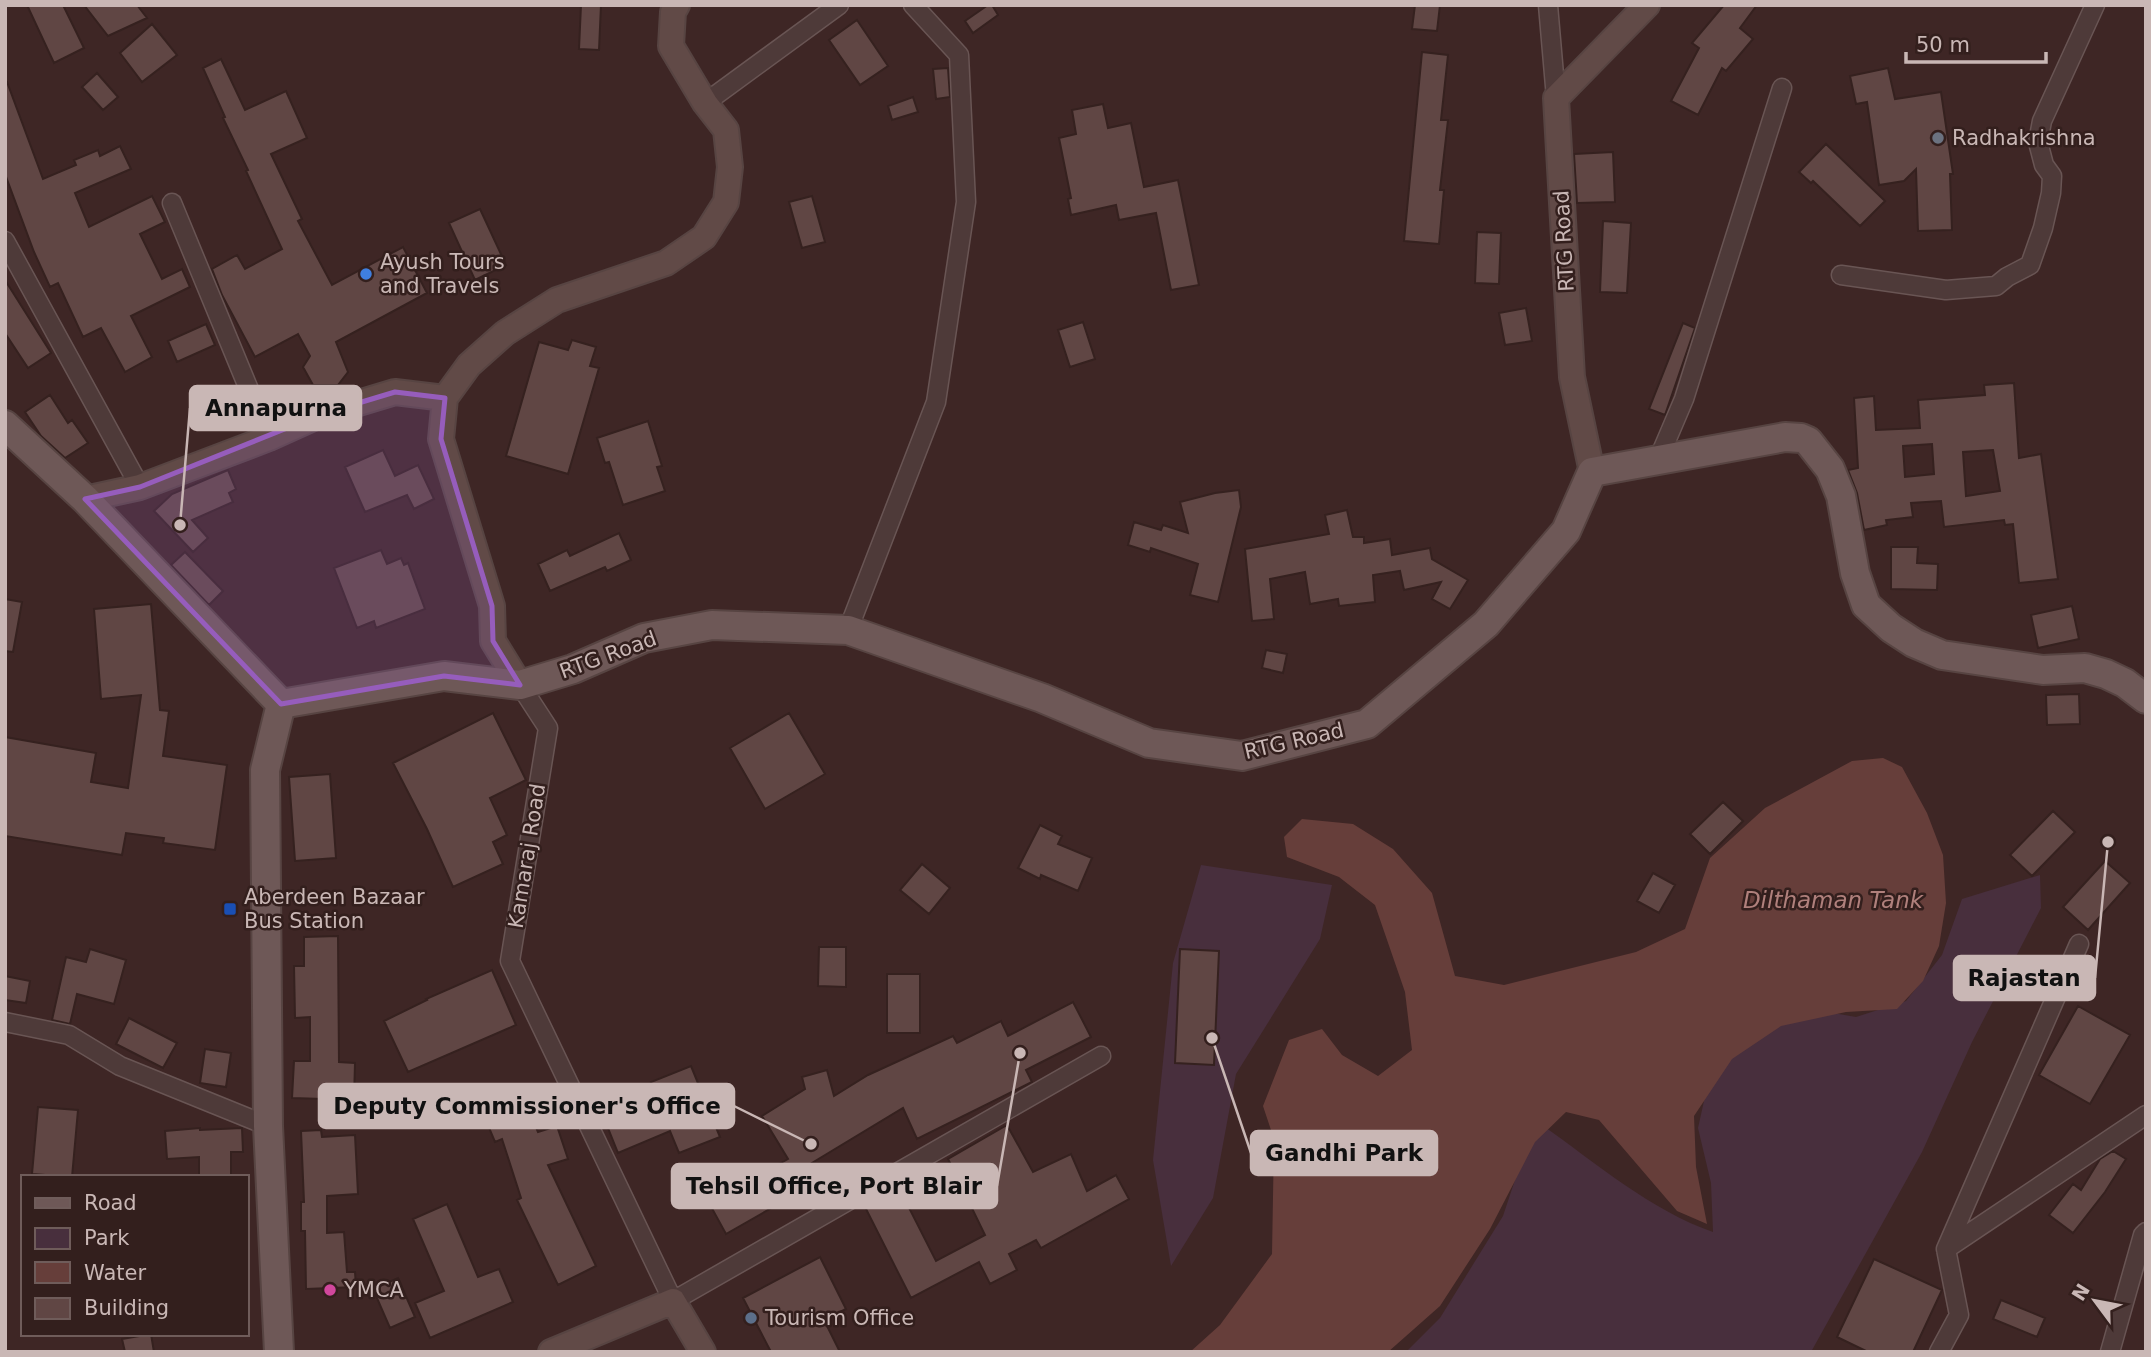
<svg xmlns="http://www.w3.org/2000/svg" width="2151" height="1357" font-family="'DejaVu Sans',sans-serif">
<rect width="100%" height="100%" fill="#3e2625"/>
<path fill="#482f3d" d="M1201,865L1332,885L1320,939L1236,1074L1213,1198L1171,1266L1153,1160L1173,963Z
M2040,875L2041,908L1972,1042L1922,1152L1811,1352H1406L1440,1318L1503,1216L1524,1153L1542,1125C1596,1163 1650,1210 1713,1232L1711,1183L1698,1128L1710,1074L1799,1007L1856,1017L1906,1001L1942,955L1962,899Z"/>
<path fill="#663e3a" d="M1883,758L1902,767L1927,813L1943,855L1946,903L1939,946L1923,981L1897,1009L1846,1012L1781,1026L1732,1059L1694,1116L1696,1167L1707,1224L1677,1211L1599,1120L1566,1112L1535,1142L1490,1229L1440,1306L1388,1352H1190L1220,1325L1272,1254L1274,1139L1263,1106L1289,1040L1322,1029L1342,1055L1378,1076L1412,1050L1405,992L1375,905L1339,877L1287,857L1284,837L1302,819L1353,824L1393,849L1432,893L1455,976L1504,985L1636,952L1685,929L1710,858L1765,808L1852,761Z"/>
<path fill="#604644" stroke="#35211f" stroke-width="2" fill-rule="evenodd" d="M27,5H63L84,48L54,63Z
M84,5H137L147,18L108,36Z
M581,5H601L599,50L579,49Z
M988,5H992L998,15L973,33L965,21Z
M1415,5H1440L1437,31L1412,29Z
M1724,5H1757L1740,28L1753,39L1726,71L1722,68L1698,115L1671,101L1699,48L1692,43Z
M857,20L888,66L860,85L829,40Z
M152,24L177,55L142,82L120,53Z
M1422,52L1448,55L1441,120H1448L1440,190H1444L1439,244L1404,241Z
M221,59L245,110L286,91L307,138L271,154L302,219L298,221L332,285L403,247L427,293L336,342L348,372L338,385H313L303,367L310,356L298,334L255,357L222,295L212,269L237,255L245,269L282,249L246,171L248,170L223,118L225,117L203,68Z
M948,68L950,97L936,99L933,69Z
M1888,68L1895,99L1941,92L1953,174H1950L1952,230L1918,231L1916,169L1904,181L1879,185L1867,102L1856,104L1850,76Z
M97,73L118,97L103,110L82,87Z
M5,82H7L43,179L76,165L74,160L98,150L100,156L120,146L131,169L75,193L89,227L152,196L165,222L140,234L162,279L182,269L190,287L131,316L152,357L125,372L101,328L83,337L58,283L50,287L34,252L5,174Z
M913,97L918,112L892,120L888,106Z
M1103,104L1108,128L1131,123L1144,187L1178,180L1199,285L1171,290L1156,213L1119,220L1116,205L1071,215L1068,199L1071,198L1059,138L1076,134L1072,110Z
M1826,144L1885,201L1860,226L1813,181L1811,183L1799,172Z
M1613,152L1615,202L1577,203L1574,154Z
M812,196L825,242L802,248L789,202Z
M480,209L506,265L475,280L449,223Z
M1603,221L1631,223L1627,293L1600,292Z
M1477,232L1501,233L1499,284L1475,283Z
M5,280L51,353L28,368L5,333Z
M1526,308L1532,341L1505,345L1499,313Z
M1083,322L1095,359L1070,367L1058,330Z
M1683,323L1695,328L1665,415L1649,409Z
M206,324L215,345L177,362L168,341Z
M572,340L596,347L590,366L599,368L568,474L506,456L539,342L568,350Z
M2014,383L2019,458L2041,454L2058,579L2019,583L2013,524L2005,525L2004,520L1944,527L1941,501L1911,503L1913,517L1886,520L1887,525L1864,530L1857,493L1848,470L1858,468L1854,398L1874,396L1876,430L1920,428L1918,400L1985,395L1984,385ZM1932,444L1934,474L1905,477L1903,446ZM1993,450L2000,491L1966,496L1963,452Z
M50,395L68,423L72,420L88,443L65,458L41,436L25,412Z
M648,421L662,466L657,467L665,491L623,505L609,462L605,463L597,438Z
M383,450L395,476L418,465L434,499L414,509L407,495L365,512L345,467Z
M228,470L236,489L229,493L233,502L192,520L208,538L193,552L154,511L172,494Z
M1239,490L1241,507L1218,602L1190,595L1198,564L1151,548L1150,552L1128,545L1134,522L1161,530L1163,525L1188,533L1180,502L1215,493Z
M1347,510L1353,537H1364V543L1390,539L1392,555L1430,548L1432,559L1468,580L1450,609L1432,599L1441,582L1404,590L1400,571L1373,575L1375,602L1339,606L1338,599L1310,604L1305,572L1270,579L1274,619L1252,621L1245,549L1329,534L1325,515Z
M619,533L631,560L607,571L605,567L550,591L538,564L567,550L570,556Z
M1891,547H1918L1917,563L1938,564L1937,590L1891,589Z
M381,550L387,564L401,558L404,565L408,563L425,609L376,628L374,621L357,628L334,568Z
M185,552L223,591L209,605L171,565Z
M5,599L22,602L13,652L5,651Z
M151,604L160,710L169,711L163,756L227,765L215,850L163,843L164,838L126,833L122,855L5,836V737L96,753L91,782L128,788L141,695L101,699L94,609Z
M2072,606L2079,639L2038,648L2031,615Z
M1266,650L1287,654L1283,673L1262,668Z
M2079,694L2080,724L2047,725L2046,695Z
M493,713L526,780L490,798L507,835L493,842L503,864L453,887L427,829L393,763Z
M789,713L825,774L765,809L730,748Z
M330,774L336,858L295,861L289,777Z
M1723,802L1743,821L1710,854L1690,834Z
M2053,811L2075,832L2032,876L2010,855Z
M1040,825L1062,836L1058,844L1092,858L1078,891L1041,875L1040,879L1018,868Z
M2105,861L2130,883L2088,930L2063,907Z
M922,864L950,888L929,914L900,890Z
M1653,873L1675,885L1659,913L1637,901Z
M338,936L339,1062L355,1063L354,1100L292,1098L294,1061H310V1017L295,1018L294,966H304V937Z
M819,947H846V987L818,986Z
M90,949L126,960L114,1004L77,994L70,1024L52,1020L66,957L86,962Z
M1180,949L1219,951L1214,1065L1175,1063Z
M492,970L516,1025L408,1072L384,1021L427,1000L426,999Z
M887,974H920V1033H887Z
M5,976L30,981L26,1003L5,1000Z
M1073,1002L1091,1037L1026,1070L1032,1082L917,1139L903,1108L787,1178L796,1194L726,1234L709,1203L788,1159L762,1116L805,1089L802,1077L827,1070L834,1096L868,1075L953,1036L957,1043L1001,1021L1008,1036Z
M2078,1006L2130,1035L2090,1104L2039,1075Z
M129,1018L177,1043L163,1068L116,1044Z
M205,1049L231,1053L226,1087L200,1083Z
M691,1066L720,1137L679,1153L670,1131L618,1153L608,1128L660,1105L651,1082Z
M519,1087L538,1132L557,1126L568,1159L548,1165L596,1266L558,1285L517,1200L521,1198L502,1139L495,1142L479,1104Z
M38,1107L78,1110L72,1177L32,1174Z
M1007,1125L1033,1172L1071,1154L1087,1191L1116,1175L1129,1199L1041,1248L1036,1240L1009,1254L1017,1270L990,1284L979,1262L911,1298L864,1205L899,1188L936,1261L985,1235L948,1159Z
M200,1128V1130L242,1128L243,1152H231V1177H199V1157L167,1159L165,1131Z
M321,1130L322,1137L355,1135L358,1194L327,1196V1233L344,1232L347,1272H355L356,1287L306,1289L305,1231H301V1202H304L301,1131Z
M2113,1151L2126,1159L2105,1192L2073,1233L2049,1215L2073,1184L2081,1190L2100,1159Z
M447,1204L478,1277L499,1269L513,1302L430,1338L415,1303L444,1291L413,1219Z
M820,1257L846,1309L824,1320L840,1352H771L743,1298Z
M1874,1259L1942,1290L1913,1352H1868L1837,1337Z
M398,1278L415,1317L390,1328L373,1289Z
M2001,1300L2045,1318L2037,1337L1993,1319Z
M151,1334L154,1352H125L122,1339Z"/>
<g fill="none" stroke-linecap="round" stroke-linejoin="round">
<defs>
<path id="street" d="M1548,5L1556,98
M705,103L839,5
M172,203L269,438
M5,241L140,487
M1841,275L1946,290L1996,286L2007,277L2030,265L2043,228L2051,193L2052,176L2044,165L2038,142L2042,121L2095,5
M1658,460L1684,399L1782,88
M848,630L936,402L966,202L959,55L913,5
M520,685L548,728L510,961L673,1301L1101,1056
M5,1022L69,1035L120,1066L268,1126
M1946,1249L2146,1115
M1939,1352L1959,1315L1946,1249L2079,944
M2110,1352L2143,1235L2146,1232"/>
<path id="secondary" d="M445,398L441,439L492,606L493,641L520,685
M1592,472L1572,377L1556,98L1647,5
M85,499L140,487L269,438L322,414L395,392L445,398L469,365L505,333L557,300L666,263L704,237L726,202L730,167L726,130L705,103L671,46L673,12L677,5
M551,1352L673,1301L703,1352"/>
<path id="primary" d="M5,425L85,499L281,704L265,770L268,1126L279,1352
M281,704L444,676L520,685L573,669L644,638L712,625L848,630L1042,698L1149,743L1242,756L1367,724L1486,624L1566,531L1592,472L1785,437L1801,438L1808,441L1830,469L1841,496L1855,573L1866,605L1891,628L1914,643L1942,655L2043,670L2085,668L2106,674L2125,683L2146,699"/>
</defs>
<use href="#street" stroke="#695554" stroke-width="21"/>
<use href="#secondary" stroke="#574442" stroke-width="28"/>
<use href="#primary" stroke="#574442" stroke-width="32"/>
<use href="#street" stroke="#4e3a39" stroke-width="18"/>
<use href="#secondary" stroke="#614a47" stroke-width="24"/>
<use href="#primary" stroke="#6e5857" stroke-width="28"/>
</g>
<path fill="#965dbc" fill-opacity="0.2" stroke="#965dbc" stroke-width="5" stroke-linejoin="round" d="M395,392L445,398L441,439L492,606L493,641L520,685L444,676L281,704L85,499L140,487L322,414Z"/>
<circle fill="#6b7280" stroke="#331f1d" stroke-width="2.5" cx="1938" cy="138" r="7"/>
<circle fill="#3f7fe0" stroke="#331f1d" stroke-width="2.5" cx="366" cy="274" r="7"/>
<rect fill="#1a4fb4" stroke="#331f1d" stroke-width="2.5" x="223" y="902" width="14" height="14" rx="3.5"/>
<circle fill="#d1479c" stroke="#331f1d" stroke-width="2.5" cx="330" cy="1290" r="7"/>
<circle fill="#5c6f8a" stroke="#331f1d" stroke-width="2.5" cx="751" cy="1318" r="7"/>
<g text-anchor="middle" stroke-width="5" stroke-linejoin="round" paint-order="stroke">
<g font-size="21" fill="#c9b7b5" stroke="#331f1d" text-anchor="start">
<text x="1952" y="145">Radhakrishna</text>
<text x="380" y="269">Ayush Tours<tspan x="380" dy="24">and Travels</tspan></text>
<text x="244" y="904">Aberdeen Bazaar<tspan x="244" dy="24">Bus Station</tspan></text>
<text x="344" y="1297">YMCA</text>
<text x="765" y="1325">Tourism Office</text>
</g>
<g font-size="21" fill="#c9b7b5" stroke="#331f1d">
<text transform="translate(1564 241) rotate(-93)" y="7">RTG Road</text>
<text transform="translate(608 655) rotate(-20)" y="7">RTG Road</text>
<text transform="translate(1294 741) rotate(-13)" y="7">RTG Road</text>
<text transform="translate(527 856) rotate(-81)" y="7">Kamaraj Road</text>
</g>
<g font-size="23" font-style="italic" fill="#b0807c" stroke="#331f1d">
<text x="1833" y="908">Dilthaman Tank</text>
</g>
</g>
<path fill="none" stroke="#c9b7b5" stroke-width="2.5" d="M180 525L190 408M2108 842L2095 978M811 1144L734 1106M1212 1038L1251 1153M1020 1053L997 1186"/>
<g fill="#c9b7b5" stroke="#331f1d" stroke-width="2.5">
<circle cx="180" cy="525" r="7"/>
<circle cx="2108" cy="842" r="7"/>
<circle cx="811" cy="1144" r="7"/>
<circle cx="1212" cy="1038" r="7"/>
<circle cx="1020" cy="1053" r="7"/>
</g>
<g fill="#c9b7b5" stroke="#c9b7b5" stroke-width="2.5">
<rect x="190" y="386" width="171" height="44" rx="7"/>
<rect x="1954" y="956" width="141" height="44" rx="7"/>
<rect x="319" y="1084" width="415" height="44" rx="7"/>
<rect x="1251" y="1131" width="186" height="44" rx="7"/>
<rect x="672" y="1164" width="325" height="44" rx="7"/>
</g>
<g font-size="23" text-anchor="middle" font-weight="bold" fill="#111">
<text x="276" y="416">Annapurna</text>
<text x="2024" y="986">Rajastan</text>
<text x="527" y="1114">Deputy Commissioner's Office</text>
<text x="1344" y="1161">Gandhi Park</text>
<text x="834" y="1194">Tehsil Office, Port Blair</text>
</g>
<rect width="2151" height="1357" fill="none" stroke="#c9b7b5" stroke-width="14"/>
<rect x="21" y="1175" width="228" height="161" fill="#331f1d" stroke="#6f5c5a" stroke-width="2"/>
<rect x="35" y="1198" width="35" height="10" fill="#6e5857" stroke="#6f5c5a" stroke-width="2"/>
<text x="84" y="1210" font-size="21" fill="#c9b7b5">Road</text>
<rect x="35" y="1228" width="35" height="21" fill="#482f3d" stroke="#6f5c5a" stroke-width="2"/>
<text x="84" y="1245" font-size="21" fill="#c9b7b5">Park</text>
<rect x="35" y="1262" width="35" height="21" fill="#663e3a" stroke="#6f5c5a" stroke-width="2"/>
<text x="84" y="1280" font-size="21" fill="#c9b7b5">Water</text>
<rect x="35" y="1298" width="35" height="21" fill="#604644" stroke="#6f5c5a" stroke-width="2"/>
<text x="84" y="1315" font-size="21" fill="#c9b7b5">Building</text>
<g transform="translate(2095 1301) rotate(302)" stroke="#331f1d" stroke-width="5" paint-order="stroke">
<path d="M0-5L12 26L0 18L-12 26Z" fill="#c9b7b5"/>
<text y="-10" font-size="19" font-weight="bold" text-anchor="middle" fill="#c9b7b5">N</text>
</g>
<path d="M1906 52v10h140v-10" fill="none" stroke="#c9b7b5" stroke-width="3.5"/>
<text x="1916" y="52" font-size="21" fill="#c9b7b5" stroke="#331f1d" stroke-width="5" paint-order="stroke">50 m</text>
</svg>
